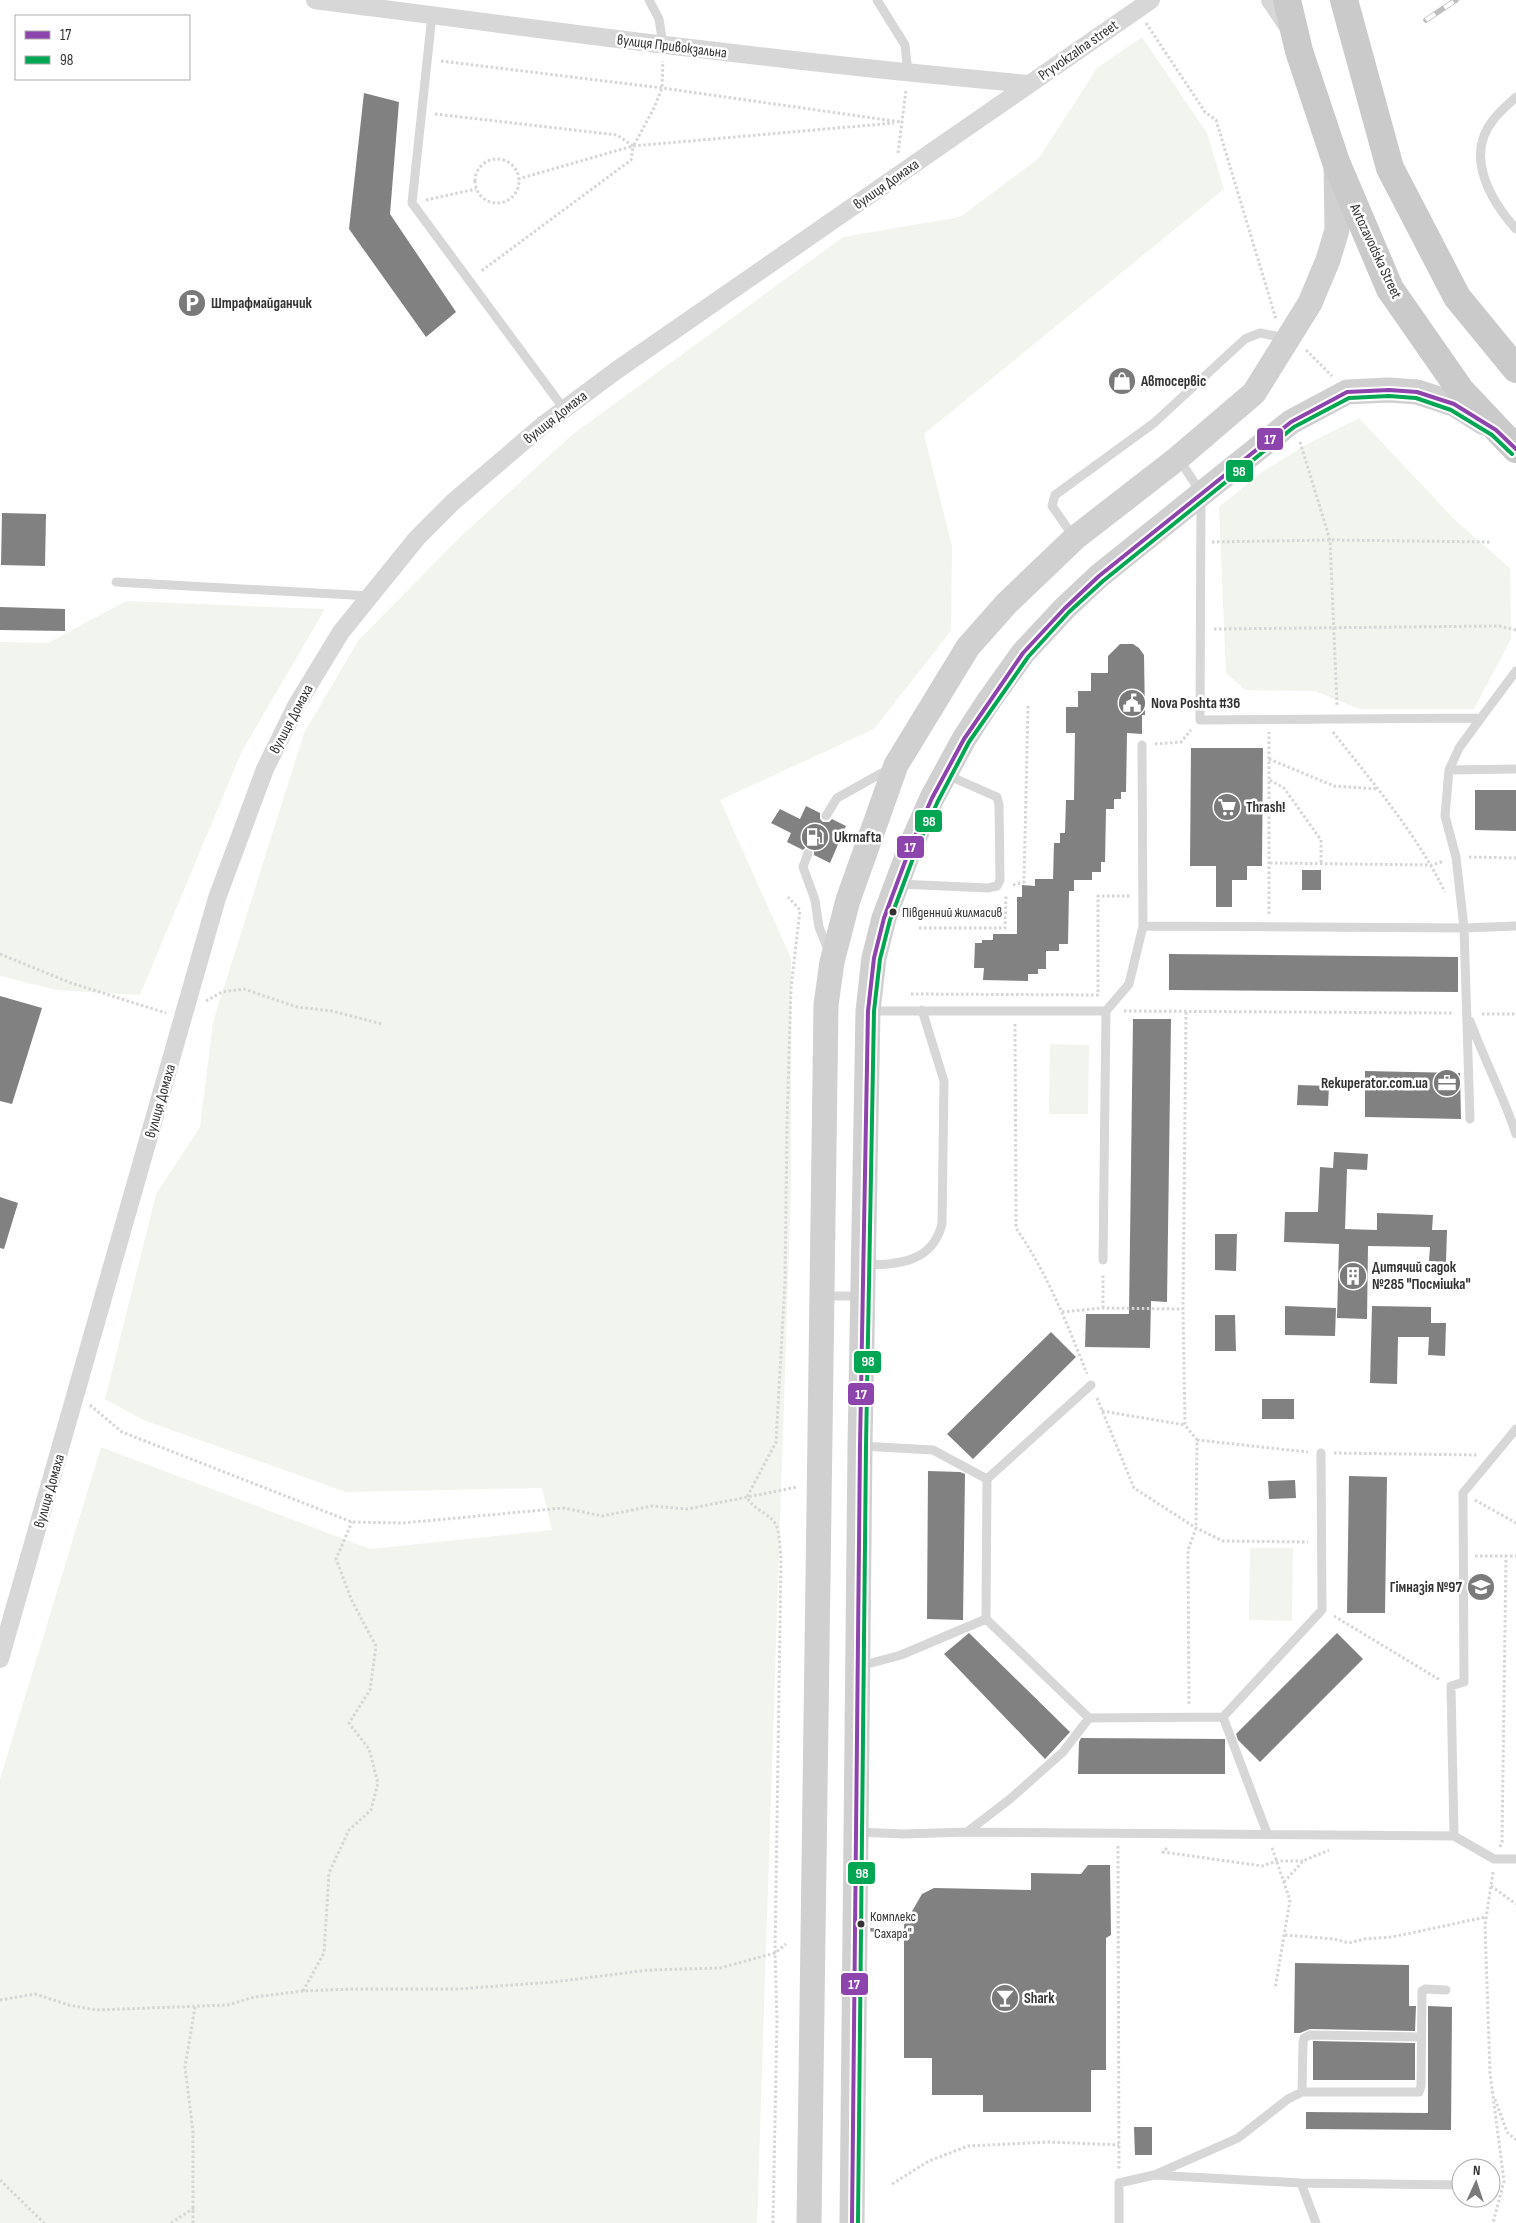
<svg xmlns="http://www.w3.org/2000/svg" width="1516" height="2223" font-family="'Sofia Sans Condensed',sans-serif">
<rect width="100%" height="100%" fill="#fff"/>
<path fill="#f1f5ed" d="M1142,37L1207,133L1224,189L924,434L952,546L951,631L874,729L720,800L791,958V1189L757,2223H0V1779L101,1447L370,1549L552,1530L542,1488L346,1492L143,1420L105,1399L156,1194L200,1127L213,1022L304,733L358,641L460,537L573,434L843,237L960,217L1039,158L1097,68Z
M1359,418L1454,519L1510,568L1511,639L1474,709H1359L1315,691L1245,690L1226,673L1219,507L1262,472L1309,443Z
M126,601L325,609L242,751L140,995L56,990L0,976V642L48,643Z
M1050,1044L1089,1045L1088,1114H1049Z
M1250,1548H1293L1292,1621L1249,1620Z"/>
<path fill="#818181" d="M364,93L399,102L390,214L456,312L426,337L349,229Z
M2,513L46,514L45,566L1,565Z
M0,607L65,609V631L0,630Z
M1120,644H1133L1139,648L1144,655L1145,715H1142V734L1127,733L1126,792H1121V799H1114V809H1106L1105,862H1101V872H1092V880H1074V891H1069L1068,944H1059V951H1046V969H1038V974H1028V981L983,980L984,968H974L975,943H982V940H993V934H1017V897H1022V885L1035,886V879H1053L1054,843H1060V833H1065L1066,800H1074L1075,733H1066V707H1078V691H1091V673H1108V656Z
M1191,748H1263L1262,866H1247V880H1232V907H1216V866H1190Z
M1475,790H1516V831L1475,830Z
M806,806L820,813V819L823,822H829L832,819L846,826L830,863L814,855V851L811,847H806L803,850L787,842L791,833L771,823L780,809L800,819Z
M1302,870H1321V890H1302Z
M1169,954L1458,957V992L1169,990Z
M0,996L42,1008L12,1104L0,1101Z
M1133,1019H1171L1167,1302L1151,1301L1150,1348L1085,1347L1086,1314H1129Z
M1365,1071L1460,1073L1461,1119L1365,1117Z
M1298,1085L1329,1086L1328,1106L1297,1105Z
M1334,1152L1368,1154L1367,1170L1347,1169L1345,1229L1377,1230V1213L1433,1215L1432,1230H1447L1446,1262L1429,1261L1430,1247L1368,1246L1367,1319L1337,1318L1339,1244L1284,1242L1285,1212H1318L1320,1167L1333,1168Z
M0,1197L18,1203L4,1249L0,1248Z
M1215,1234H1237L1236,1271L1215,1270Z
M1285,1306L1336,1308L1335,1336L1285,1335Z
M1372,1306L1431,1307V1323H1446L1445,1356L1428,1355L1429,1337H1398L1397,1384L1370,1383Z
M1215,1315H1235L1236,1351H1215Z
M1051,1332L1076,1357L973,1459L947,1434Z
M1262,1399H1294V1419H1262Z
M928,1471L960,1472L965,1474L963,1620L927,1619Z
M1349,1476L1387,1477L1385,1613H1347Z
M1295,1480L1296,1498L1269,1499L1268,1481Z
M969,1633L1070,1732L1045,1759L944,1654Z
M1337,1633L1363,1659L1260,1762L1238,1740L1236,1734Z
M1081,1738L1225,1739V1774H1078L1079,1742Z
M1088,1865H1110L1111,1935L1106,1938V2070H1091V2112H983V2095H932V2058H904V1925L922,1894L934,1888L1031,1890V1873L1081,1874Z
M1295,1963L1409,1965V2006H1416L1415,2031L1310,2029L1300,2033H1294Z
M1428,2006L1452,2007L1451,2130L1306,2129V2112L1428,2113Z
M1313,2041L1415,2043V2080H1313Z
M1134,2127H1152V2155H1135Z"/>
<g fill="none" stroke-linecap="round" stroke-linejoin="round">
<path stroke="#d6d6d6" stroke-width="3" stroke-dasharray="2.5 2.5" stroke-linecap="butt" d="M1146,23L1205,112L1216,120L1276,319
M441,61L662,88L901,122
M435,114L617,135L633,146L631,160L480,272
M634,145L654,108L662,88L663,61
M898,153L906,90
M475 181a22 22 0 1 1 44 0a22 22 0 1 1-44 0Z
M518,179L633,146L894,123
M426,200L476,189
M1306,350L1332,376
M1300,442L1330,540L1337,705
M1212,542L1330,540L1492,542
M1214,629L1499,626L1516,630
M1333,732C1373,783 1416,833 1445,892
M1155,744L1181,742L1191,730
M1269,759L1334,786L1378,789
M1270,780L1284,788L1321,840V864
M1469,857L1516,858
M1270,863L1432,865L1444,861
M1013,885L1024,882L1028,706
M1269,914V732
M919,928H1005L1006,896
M0,954L71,983L166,1013
M911,994L1098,995V896H1131
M206,1001L222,992L244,989L297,1007L332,1011L382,1024
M1124,1011L1453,1013
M1186,1012L1183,1309L1185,1425L1197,1440L1196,1528L1188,1550L1189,1706
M1482,1014H1516
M1015,1024L1016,1228C1047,1273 1067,1323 1087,1374
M1103,1308V1273
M1062,1312L1103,1308L1183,1309
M1097,1398L1134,1488L1196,1528L1223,1541L1308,1542
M90,1405L122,1432L352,1522L403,1523L564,1508L602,1516L652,1506L688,1509L797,1487
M1102,1411L1185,1425
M1197,1440L1308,1452
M1334,1453L1478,1455
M1475,1500L1516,1523
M1475,1556H1516
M1334,1616L1440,1680
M1118,1846L1119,2170
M1500,1847L1502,1842L1506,1556
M1167,1848L1163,1852L1262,1866L1277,1861H1303
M1272,1848L1290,1900L1275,1989
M1493,1872L1485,1925L1490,2073L1504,2181L1493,2223
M1284,1882L1303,1861L1329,1850
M1491,1886L1516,1904
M1285,1935L1334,1939L1349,1943L1364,1939L1392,1937L1486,1917
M303,1991L324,1953L329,1873L349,1830L371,1810L378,1783L369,1749L349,1723L370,1690L376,1646L352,1601L336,1559L352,1522
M0,2000L35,1994L69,2005L96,2010L228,2005L254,1997L303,1991L354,1989H458L553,1982L649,1970L720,1968L775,1953L786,1944
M1495,2099L1507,2132L1516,2140
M0,2180L44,2223
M892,2184L929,2161L968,2146L1049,2142L1119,2145
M171,2223L194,2208
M193,2223V2131L185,2067L195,2007
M773,2223L777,2021L775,1953L781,1559C780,1549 780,1537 777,1527C772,1514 753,1510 747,1497L776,1442L785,1282L787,1126L791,988L800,910L788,897"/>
<path stroke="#d7d7d7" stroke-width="9" d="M649,0L659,19L663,45
M877,0L905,45L908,73
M432,15L412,203L564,409
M1516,97C1509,104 1500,111 1494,119C1464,155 1490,200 1516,229
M1179,459L1201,493L1200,720L1481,718L1516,671
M1073,536L1052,506L1055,495L1154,423L1245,339L1260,333L1286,338
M116,582L370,596
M1449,770L1516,769
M826,816L837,798L889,769
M808,853L803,867L815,900L819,927L829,952
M899,884L988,888L997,886L1000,880L999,805L997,797L947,775
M1143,926L1464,928L1516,926
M869,1011H1106L1129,984L1143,926L1142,745
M1470,1021C1484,1059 1503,1095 1516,1134
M1470,1119L1464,928L1456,857L1445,816L1449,770L1459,748L1481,718
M1103,1260L1106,1011
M865,1265C899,1264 932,1263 942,1224L944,1081L922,1010
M823,1296H860
M1091,1385L987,1479L986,1619L1089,1718L1223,1717L1322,1610L1321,1453
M861,1446L933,1450L987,1479
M860,1666L901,1655L986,1619
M1223,1717L1267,1833
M856,1832L904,1834L967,1832L1010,1799L1063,1752L1089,1718
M967,1832L1454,1836L1451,1686L1464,1682L1463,1493L1516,1429
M1454,1836L1494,1859H1516
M1302,2092L1303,2043L1304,2038L1310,2035L1421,2037
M1154,2175L1238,2138L1288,2099L1302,2092H1419L1421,2086L1422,1991L1425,1989L1446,1990
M1301,2183L1316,2223
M1119,2223V2183L1154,2175L1301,2183L1461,2185"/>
<path stroke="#d7d7d7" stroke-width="18" d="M315,0C553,31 791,63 1030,84
M1270,0L1286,24
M0,1659L217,898L265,769L296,706L341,632L417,538L453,502L543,425L617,370L1151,0"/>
<path stroke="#d0d0d0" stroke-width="25" d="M809,2223L826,1005L832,962L848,900L896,765L968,647L1007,603L1075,538L1178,458L1254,393L1310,303L1328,260L1337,230L1336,164
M852,2223L860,1446L868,1011L874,958L884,918L912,843L932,798L964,739L988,702L1023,653L1065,608L1099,576L1291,422L1347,392L1389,390L1417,392L1454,404L1484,423"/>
<path stroke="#cacaca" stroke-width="28" d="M1287,0L1299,51L1336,162L1390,289L1461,391L1516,449
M1344,0L1390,168L1457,297L1516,369"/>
<defs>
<path id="rail" d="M1426,20L1456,0"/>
</defs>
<use href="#rail" stroke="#bebebe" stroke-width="5.5"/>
<use href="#rail" stroke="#fff" stroke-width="4" stroke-dasharray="11" stroke-linecap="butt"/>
<defs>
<path id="bus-1" d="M852,2223L860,1446L868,1011L874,958L884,918L912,843L932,798L964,739L1023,653L1065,608L1099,576L1291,422L1347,392L1389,390L1417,392L1454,404L1496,430L1516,449"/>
<path id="bus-2" d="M858,2223L866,1446L874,1011L880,959L890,920L918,845L938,801L969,742L1028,657L1069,612L1103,581L1294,427L1349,398L1389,396L1416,398L1451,410L1492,435L1512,454"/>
</defs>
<use href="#bus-1" stroke="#fff" stroke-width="8"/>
<use href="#bus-2" stroke="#fff" stroke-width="8"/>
<use href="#bus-1" stroke="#8e44ad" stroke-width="4"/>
<use href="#bus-2" stroke="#00a651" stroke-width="4"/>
</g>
<defs>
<symbol id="parking-disc" viewBox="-11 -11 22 22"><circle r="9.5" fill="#7a7a7a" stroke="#fff"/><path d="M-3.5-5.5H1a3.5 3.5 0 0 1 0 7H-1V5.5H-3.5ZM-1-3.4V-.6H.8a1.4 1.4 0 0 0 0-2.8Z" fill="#fff"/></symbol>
<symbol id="shop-disc" viewBox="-11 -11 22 22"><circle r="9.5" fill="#7a7a7a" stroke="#fff"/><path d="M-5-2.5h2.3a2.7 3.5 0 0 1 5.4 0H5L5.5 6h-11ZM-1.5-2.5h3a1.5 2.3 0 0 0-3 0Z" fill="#fff"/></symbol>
<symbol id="civic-disc" viewBox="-11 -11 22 22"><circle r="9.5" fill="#7a7a7a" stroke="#fff"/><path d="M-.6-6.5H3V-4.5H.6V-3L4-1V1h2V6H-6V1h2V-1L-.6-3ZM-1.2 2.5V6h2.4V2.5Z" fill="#fff"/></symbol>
<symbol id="supermarket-disc" viewBox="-11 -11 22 22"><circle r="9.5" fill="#7a7a7a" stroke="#fff"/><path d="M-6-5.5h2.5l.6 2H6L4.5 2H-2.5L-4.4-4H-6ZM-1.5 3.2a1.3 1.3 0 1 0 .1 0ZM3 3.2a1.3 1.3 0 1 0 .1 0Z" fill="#fff"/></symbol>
<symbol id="fuel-disc" viewBox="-11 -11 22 22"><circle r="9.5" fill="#7a7a7a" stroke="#fff"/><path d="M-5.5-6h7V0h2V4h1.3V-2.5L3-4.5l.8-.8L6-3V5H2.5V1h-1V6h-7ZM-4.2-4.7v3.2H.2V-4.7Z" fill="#fff"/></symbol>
<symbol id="office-disc" viewBox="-11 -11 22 22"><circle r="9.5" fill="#7a7a7a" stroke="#fff"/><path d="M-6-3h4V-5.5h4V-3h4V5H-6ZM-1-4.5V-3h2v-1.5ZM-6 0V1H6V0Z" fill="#fff"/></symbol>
<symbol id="building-disc" viewBox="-11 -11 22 22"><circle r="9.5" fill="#7a7a7a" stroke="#fff"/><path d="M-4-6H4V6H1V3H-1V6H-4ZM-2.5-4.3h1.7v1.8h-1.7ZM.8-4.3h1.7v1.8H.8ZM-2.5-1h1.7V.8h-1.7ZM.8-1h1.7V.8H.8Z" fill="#fff"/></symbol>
<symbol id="school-disc" viewBox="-11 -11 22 22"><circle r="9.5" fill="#7a7a7a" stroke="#fff"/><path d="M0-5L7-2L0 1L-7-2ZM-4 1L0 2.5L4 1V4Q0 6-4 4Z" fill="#fff"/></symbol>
<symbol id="bar-disc" viewBox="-11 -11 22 22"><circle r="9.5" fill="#7a7a7a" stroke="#fff"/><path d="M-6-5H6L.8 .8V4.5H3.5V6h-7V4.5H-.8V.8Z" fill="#fff"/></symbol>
</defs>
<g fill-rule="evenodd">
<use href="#parking-disc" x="176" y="287" width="32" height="32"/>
<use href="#shop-disc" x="1106" y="365" width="32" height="32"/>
<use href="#civic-disc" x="1116" y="687" width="32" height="32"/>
<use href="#supermarket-disc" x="1211" y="791" width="32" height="32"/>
<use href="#fuel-disc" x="799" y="821" width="32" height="32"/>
<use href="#office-disc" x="1431" y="1067" width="32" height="32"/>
<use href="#building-disc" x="1337" y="1260" width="32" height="32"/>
<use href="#school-disc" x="1465" y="1571" width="32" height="32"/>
<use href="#bar-disc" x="989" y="1982" width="32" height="32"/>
</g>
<g fill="#333" stroke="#fff" stroke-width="2">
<circle cx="893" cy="912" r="4.5"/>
<circle cx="861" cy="1924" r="4.5"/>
</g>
<g text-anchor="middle" stroke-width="5" stroke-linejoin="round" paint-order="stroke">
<g font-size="14" fill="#333" stroke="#fff" text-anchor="start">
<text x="902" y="917">Південний жилмасив</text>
<text x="870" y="1921">Комплекс<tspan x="870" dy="17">"Сахара"</tspan></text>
</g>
<g font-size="15" fill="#333" stroke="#fff">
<text transform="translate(672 46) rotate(7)" y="5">вулиця Привокзальна</text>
<text transform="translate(1078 50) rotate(-35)" y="5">Pryvokzalna street</text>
<text transform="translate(886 184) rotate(-35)" y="5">вулиця Домаха</text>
<text transform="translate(1376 251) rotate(65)" y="5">Avtozavodska Street</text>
<text transform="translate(555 417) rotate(-38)" y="5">вулиця Домаха</text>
<text transform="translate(291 719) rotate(-62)" y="5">вулиця Домаха</text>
<text transform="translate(160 1101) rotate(-74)" y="5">вулиця Домаха</text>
<text transform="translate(49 1491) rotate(-74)" y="5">вулиця Домаха</text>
</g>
<g font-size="15" font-weight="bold" fill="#333" stroke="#fff" text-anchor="start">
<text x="211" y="308">Штрафмайданчик</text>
<text x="1141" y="386">Автосервіс</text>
<text x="1151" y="708">Nova Poshta #36</text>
<text x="1246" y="812">Thrash!</text>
<text x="834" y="842">Ukrnafta</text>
<text x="1428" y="1088" text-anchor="end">Rekuperator.com.ua</text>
<text x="1372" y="1272">Дитячий садок<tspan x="1372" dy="17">№285 "Посмішка"</tspan></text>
<text x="1462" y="1592" text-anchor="end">Гімназія №97</text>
<text x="1024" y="2003">Shark</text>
</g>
</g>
<g stroke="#fff" stroke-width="2">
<rect x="1256" y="427" width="28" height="24" rx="5" fill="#8e44ad"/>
<rect x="1225" y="459" width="29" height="24" rx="5" fill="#00a651"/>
<rect x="914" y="809" width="29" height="24" rx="5" fill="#00a651"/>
<rect x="896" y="835" width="29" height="24" rx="5" fill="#8e44ad"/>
<rect x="853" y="1350" width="29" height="24" rx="5" fill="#00a651"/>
<rect x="847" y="1382" width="28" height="24" rx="5" fill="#8e44ad"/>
<rect x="847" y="1861" width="29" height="24" rx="5" fill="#00a651"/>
<rect x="840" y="1972" width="29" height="24" rx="5" fill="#8e44ad"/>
</g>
<g font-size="14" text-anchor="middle" font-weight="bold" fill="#fff">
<text x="1270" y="444">17</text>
<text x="1239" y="476">98</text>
<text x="929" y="826">98</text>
<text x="910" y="852">17</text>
<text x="868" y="1366">98</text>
<text x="861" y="1399">17</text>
<text x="862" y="1878">98</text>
<text x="854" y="1989">17</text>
</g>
<rect x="15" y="15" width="175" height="65" fill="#ffffff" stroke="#adadad"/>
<rect x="25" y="31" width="25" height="8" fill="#8e44ad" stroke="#adadad"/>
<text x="60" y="40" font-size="15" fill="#333333">17</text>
<rect x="25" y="56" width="25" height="8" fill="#00a651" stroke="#adadad"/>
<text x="60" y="65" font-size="15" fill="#333333">98</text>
<g transform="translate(1476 2183) rotate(3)"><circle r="24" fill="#ffffff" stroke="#adadad"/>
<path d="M0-4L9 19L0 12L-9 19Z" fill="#7a7a7a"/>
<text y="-8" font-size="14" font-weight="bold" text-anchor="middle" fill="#333333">N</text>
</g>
</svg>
